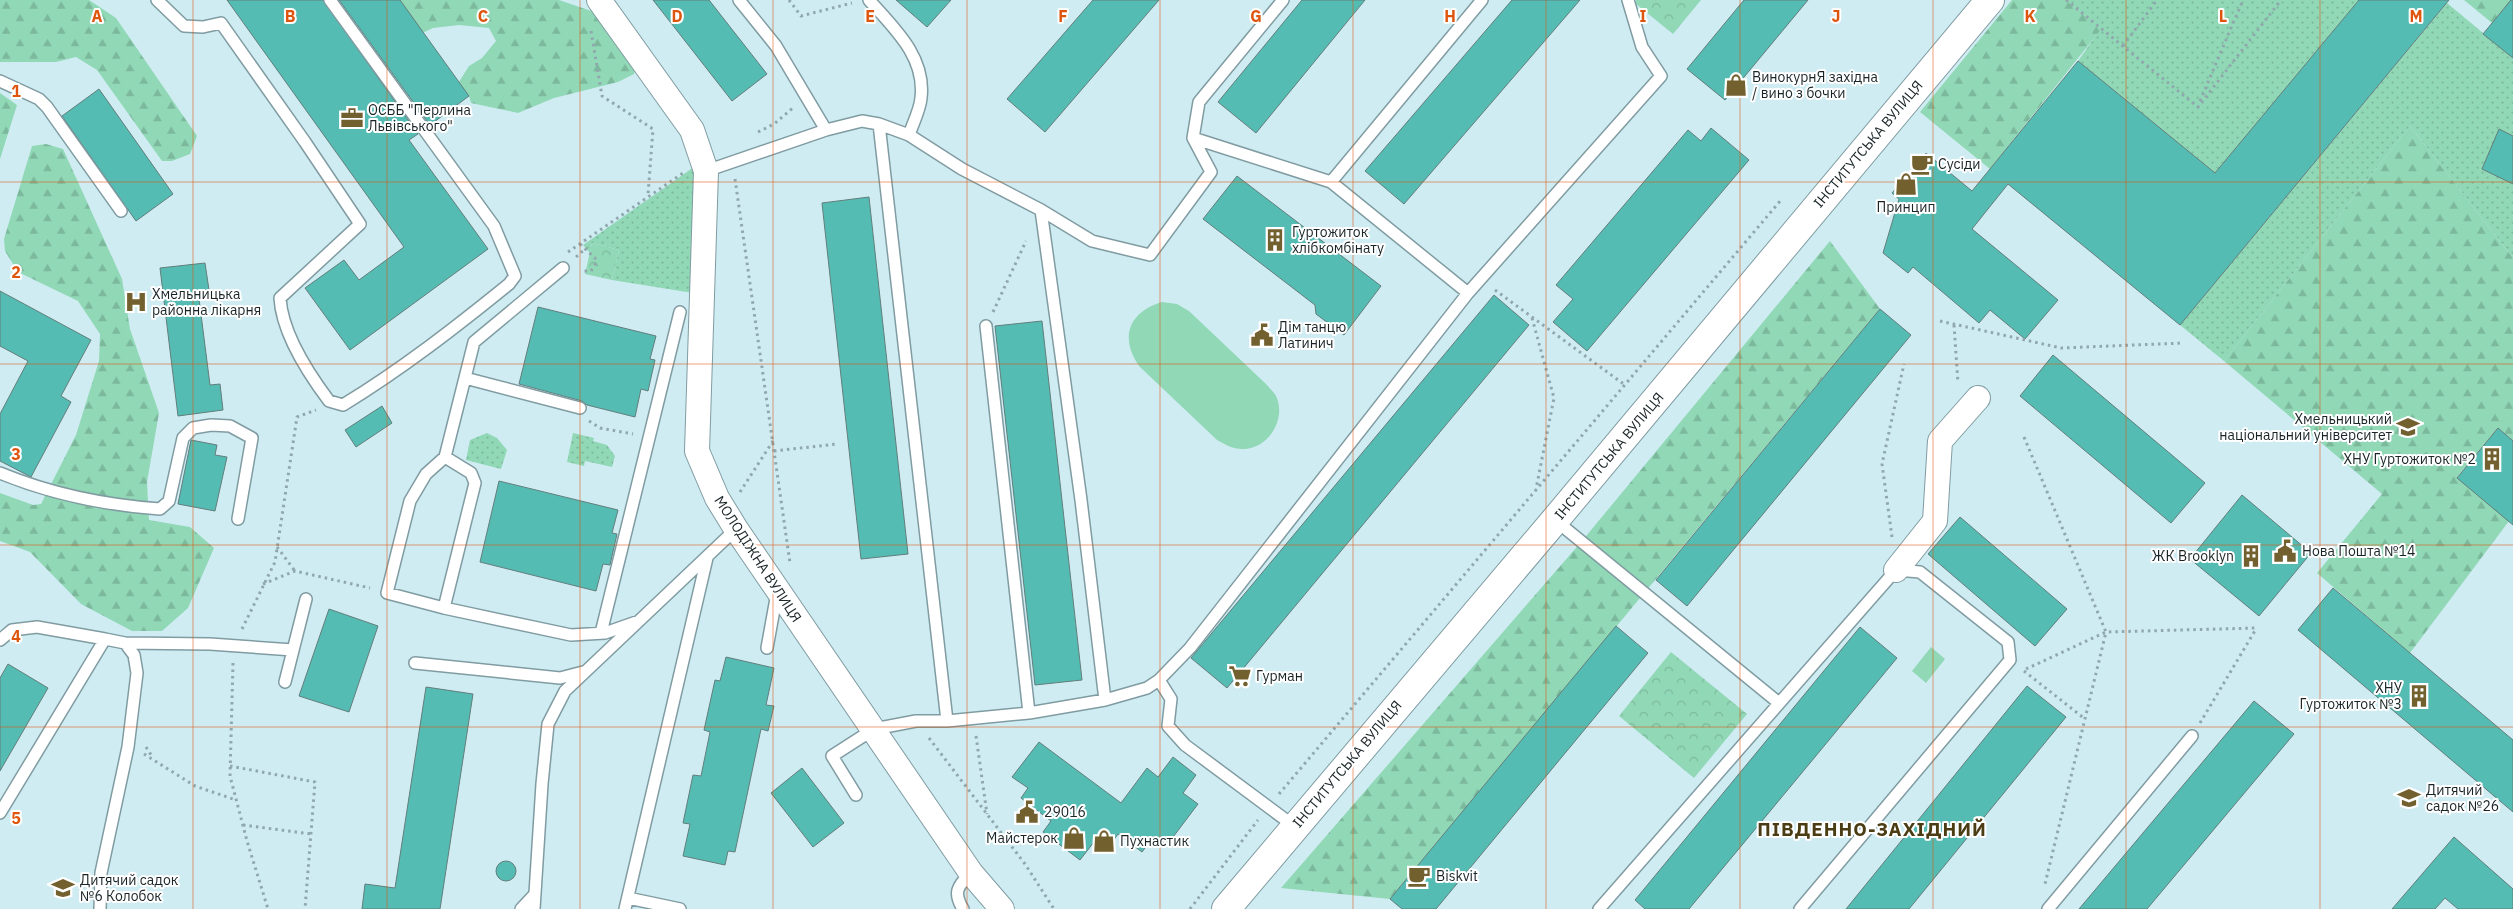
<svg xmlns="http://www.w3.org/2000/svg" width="2513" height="909" font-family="'IBM Plex Sans',sans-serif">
<defs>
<pattern id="grass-dots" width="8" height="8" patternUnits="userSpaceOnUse" patternTransform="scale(1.25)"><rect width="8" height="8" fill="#91d8b6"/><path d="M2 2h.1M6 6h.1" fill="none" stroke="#7cb99c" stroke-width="1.8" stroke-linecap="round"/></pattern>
<pattern id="forest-firs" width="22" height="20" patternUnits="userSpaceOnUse" patternTransform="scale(1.25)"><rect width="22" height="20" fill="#91d8b6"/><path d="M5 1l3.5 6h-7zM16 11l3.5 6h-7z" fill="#7cb99c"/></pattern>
<pattern id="park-crowns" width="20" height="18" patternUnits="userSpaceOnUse" patternTransform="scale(1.25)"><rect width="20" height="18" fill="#91d8b6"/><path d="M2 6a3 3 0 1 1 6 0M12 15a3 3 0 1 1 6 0" fill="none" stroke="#7cb99c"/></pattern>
</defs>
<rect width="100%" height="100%" fill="#cfecf3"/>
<path fill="url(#grass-dots)" d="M2066,0H2359L2215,173L2078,61L2101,28Z
M2447,3L2513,58V258L2410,126L2224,361L2180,325Z
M701,162L699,294L612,280L619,250L592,243L590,253L583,245Z
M487,433L497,438L507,450L501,469L466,460L470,440Z
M573,433L594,438L593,441L607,445L615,456L612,467L585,461L584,466L567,462Z"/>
<path fill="url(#forest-firs)" d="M0,0H89L116,18L197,136L190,154L172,161H162L97,70L76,57L56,62H0Z
M355,0H559L600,14L638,54L634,74L618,82L554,98L518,113L471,103L469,96L457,85L469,66L482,58L496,41L489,28L459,25L433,28L397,45Z
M2012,0H2066L2102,28L1990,169L1920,112Z
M2464,0H2511L2492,23Z
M0,93L17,105L0,159Z
M2410,126L2513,258V441L2498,428L2457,477L2509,521L2410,653L2317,573L2382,494L2224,361Z
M46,144L63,149L122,279L130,329L159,413L147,482L149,520L190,527L214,548L188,608L162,631H132L81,604L30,552L0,541V493L33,505L41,504L76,435L99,361L100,334L78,301L18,272L5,251L4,239L32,146Z
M1830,241L1880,309L1390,899L1281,888L1582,541Z"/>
<path fill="url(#park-crowns)" d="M1636,0H1701L1673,34L1636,4Z
M592,243L619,250L612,280L585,274Z
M1671,652L1747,714L1694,778L1619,716Z"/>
<path fill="#91d8b6" d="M1162,302L1177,304L1189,311L1266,384C1269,388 1274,392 1276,396C1287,419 1268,450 1242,449C1233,449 1226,445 1217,440L1140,367C1119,339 1128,312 1162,302Z
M1931,647L1945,659L1926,683L1912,671Z"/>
<path fill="#55bcb4" stroke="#627e7b" d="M227,0H323L418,134L409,140L488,249L350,350L305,288L344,260L359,280L404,247Z
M339,0H400L469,96L430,125Z
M653,0H709L767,74L732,101Z
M896,0H951L927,27Z
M1093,0H1159L1045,132L1007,99Z
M1302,0H1365L1256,133L1218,102Z
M1512,0H1580L1404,204L1365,171Z
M1744,0H1808L1725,100L1687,69Z
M2359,0H2449L2180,325L2008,184L1972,229L2058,300L2025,339L1990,310L1979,323L1913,267L1908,273L1883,253L1899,199L1892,193L1926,153L1972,191L2078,61L2215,173Z
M2511,0H2513V58L2483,34Z
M99,89L173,194L136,221L62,116Z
M1711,128L1749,160L1587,351L1553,322L1573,299L1556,285L1688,130L1701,141Z
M2499,129L2513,136V184L2482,169Z
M1237,176L1381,286L1344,335L1316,314L1315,305L1203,219Z
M869,197L908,554L861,559L822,203Z
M205,263L209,290L198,291L210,385L220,384L223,410L178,416L160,268Z
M0,291L91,340L61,396L71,402L31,477L0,461V414L28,361L0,346Z
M1494,295L1529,325L1227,688L1191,658Z
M538,307L656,336L650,359L655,360L648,391L641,389L635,417L587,405L582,401L519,384Z
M1880,309L1911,335L1687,606L1656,580Z
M1042,321L1082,680L1035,685L995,326Z
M2053,355L2205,483L2171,523L2020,396Z
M382,406L392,423L356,447L345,430Z
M2498,428L2513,441V525L2457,478Z
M191,440L217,445L215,455L227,457L215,511L178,504Z
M499,481L618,510L612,533L617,534L610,565L603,564L596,591L480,562Z
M2242,495L2311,553L2259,616L2190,559Z
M1960,517L2067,609L2035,646L1928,554Z
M2333,588L2513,740V812L2298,630Z
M329,609L378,626L349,712L299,696Z
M1616,626L1648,653L1436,909H1402L1390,899Z
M1860,627L1897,658L1689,909H1645L1635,900Z
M726,657L774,668L766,705L774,706L768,731L761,729L735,852L728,851L725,865L683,856L690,824L683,823L693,775L701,776L710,732L704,730L715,680L720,681Z
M8,664L48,688L0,771V678Z
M2027,686L2066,717L1909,909H1846Z
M426,687L473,694L440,909H362L365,884L395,888Z
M2254,701L2294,734L2147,909H2079Z
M1039,742L1121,803L1147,768L1158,777L1173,757L1196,775L1183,793L1198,804L1167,845L1154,836L1142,852L1118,834L1106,851L1094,842L1080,860L1043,832L1051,821L1021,798L1028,788L1012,777Z
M802,768L844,823L813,847L771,793Z
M2454,837L2513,889V909H2458L2445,898L2435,909H2392Z
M496 871a10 10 0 1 1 20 0a10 10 0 1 1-20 0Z"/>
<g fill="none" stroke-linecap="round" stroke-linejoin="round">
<defs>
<path id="lane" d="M157,0L184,26L203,27L221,23L305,142L360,224L280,298C282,333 308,373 329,401L343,405C402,369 456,327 509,284L515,276L494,226L330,0
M739,0L776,46L826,130
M869,0C894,28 926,57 921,98C920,110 913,123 909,135
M0,81L39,99L47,107L121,211
M879,124L947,721
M1193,138L1331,182
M706,171L826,130L862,121L879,124L909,135L962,169L1041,210L1092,241L1150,255L1211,172L1193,138L1199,102L1283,0
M1041,210L1081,500L1105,700
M563,268L474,342L445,457L426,474L410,501L387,593L444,608L571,635L605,633L639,621
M1468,293L1331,182L1482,0
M986,326L1029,713
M465,378L580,408
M0,473C51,494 105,505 160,509L169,501L183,438L193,428L211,425L230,426L252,438L238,519
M1555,520L1779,703
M444,608L475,483L471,473L445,457
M601,633L680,312
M0,640L12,630L37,627L105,639
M125,643L210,644L293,650
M767,648L777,593
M415,663L560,678L583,672
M1159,680L1171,699L1168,726L1185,745L1294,826
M285,682L306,599
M856,795L832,756L874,729L916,721H947L1029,713L1105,700L1147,688L1159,680L1190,648L1468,293L1661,76L1642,47L1628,0
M0,813L105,639L125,643L134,655L137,673L128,747L101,873L100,909
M628,898L680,909
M521,909L535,894
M534,909L542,784L548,724L565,691L736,529
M625,909L707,558
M963,909C953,893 957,886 971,873
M1599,909L1896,570L1920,572L2008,642L2010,660L1800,909
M2048,909L2192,736"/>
<path id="street" d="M599,0L692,130L706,171L697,451L717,498L736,529L971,873L1002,909
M1896,570L1935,521L1940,441L1978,398"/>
<path id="secondary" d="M1226,909L1555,520L1990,0"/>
</defs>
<use href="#lane" stroke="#809ca2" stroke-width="14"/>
<use href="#street" stroke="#809ca2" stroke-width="26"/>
<use href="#secondary" stroke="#809ca2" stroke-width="30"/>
<path stroke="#90a7ad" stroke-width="3" stroke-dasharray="2.5 4" stroke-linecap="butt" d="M789,0L801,16L852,3
M2066,0L2198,107L2281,0
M591,31L602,96L653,129L648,195
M2123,46L2157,0
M2200,101L2243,0
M758,132L774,124L794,107
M735,179L790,563
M580,244L595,258L596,263L591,271H581
M568,252L683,173
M576,257L585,249
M1495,290L1625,385
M993,312L1026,241
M1532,318L1554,398L1536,489
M1940,321L2061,348L2183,343
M1954,325L1958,383
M589,421L600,428L633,434
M2024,437L2106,632L2045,884
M774,451L837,444
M740,492L773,441
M1892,537L1882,464L1904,364
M277,547L295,571
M263,584L295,571L370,588
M242,629L275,562L297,417L316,410
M233,663L230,776L247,841L268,909
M2026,669L2106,632L2256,628
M2024,671L2085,719
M2200,723L2256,629
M976,736L987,814
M929,738L1025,864L1054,909
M146,747L153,758
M144,754L195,786L236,800
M230,766L315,782L305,909
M1279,794L1781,200
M243,825L311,834
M1190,909L1258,820"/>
<use href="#lane" stroke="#fff" stroke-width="11"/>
<use href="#street" stroke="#fff" stroke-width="24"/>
<use href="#secondary" stroke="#fff" stroke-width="28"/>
</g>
<path fill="none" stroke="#de560d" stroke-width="1" stroke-opacity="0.55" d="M193,0V909M387,0V909M580,0V909M773,0V909M967,0V909M1160,0V909M1353,0V909M1546,0V909M1740,0V909M1933,0V909M2126,0V909M2320,0V909M0,182H2513M0,364H2513M0,545H2513M0,727H2513"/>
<defs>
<symbol id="shop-bare" viewBox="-9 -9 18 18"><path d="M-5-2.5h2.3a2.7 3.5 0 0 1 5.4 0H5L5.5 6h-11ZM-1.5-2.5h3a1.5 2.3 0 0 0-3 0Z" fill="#72602e" stroke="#fff" stroke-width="2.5" paint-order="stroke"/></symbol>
<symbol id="office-bare" viewBox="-9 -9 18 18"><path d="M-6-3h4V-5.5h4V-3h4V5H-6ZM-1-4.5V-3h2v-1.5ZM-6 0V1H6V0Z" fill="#72602e" stroke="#fff" stroke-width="2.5" paint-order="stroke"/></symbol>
<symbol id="cafe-bare" viewBox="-9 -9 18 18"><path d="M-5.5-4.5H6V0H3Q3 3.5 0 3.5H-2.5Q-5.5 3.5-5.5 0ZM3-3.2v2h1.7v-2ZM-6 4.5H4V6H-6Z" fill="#72602e" stroke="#fff" stroke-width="2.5" paint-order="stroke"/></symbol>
<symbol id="building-bare" viewBox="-9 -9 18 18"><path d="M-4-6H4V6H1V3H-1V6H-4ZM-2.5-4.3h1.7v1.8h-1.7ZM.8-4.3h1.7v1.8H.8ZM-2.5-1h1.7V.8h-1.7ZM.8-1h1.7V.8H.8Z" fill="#72602e" stroke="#fff" stroke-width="2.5" paint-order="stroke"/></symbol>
<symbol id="hospital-bare" viewBox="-9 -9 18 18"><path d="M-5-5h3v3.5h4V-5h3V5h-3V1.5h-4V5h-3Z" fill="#72602e" stroke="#fff" stroke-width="2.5" paint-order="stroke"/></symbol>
<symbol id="civic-bare" viewBox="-9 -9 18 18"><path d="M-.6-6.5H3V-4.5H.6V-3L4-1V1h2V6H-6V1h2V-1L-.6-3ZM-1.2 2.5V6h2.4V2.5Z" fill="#72602e" stroke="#fff" stroke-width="2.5" paint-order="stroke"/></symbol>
<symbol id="university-bare" viewBox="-9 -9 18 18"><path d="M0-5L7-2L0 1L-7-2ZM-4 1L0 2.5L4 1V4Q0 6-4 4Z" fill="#72602e" stroke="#fff" stroke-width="2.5" paint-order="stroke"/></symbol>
<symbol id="supermarket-bare" viewBox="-9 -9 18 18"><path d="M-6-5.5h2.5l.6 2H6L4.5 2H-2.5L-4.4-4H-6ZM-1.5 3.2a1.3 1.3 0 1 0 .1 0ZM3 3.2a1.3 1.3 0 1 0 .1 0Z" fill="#72602e" stroke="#fff" stroke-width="2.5" paint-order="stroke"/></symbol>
<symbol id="school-bare" viewBox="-9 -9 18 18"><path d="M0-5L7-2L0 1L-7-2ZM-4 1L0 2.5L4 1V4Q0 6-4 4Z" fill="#72602e" stroke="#fff" stroke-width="2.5" paint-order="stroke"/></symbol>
</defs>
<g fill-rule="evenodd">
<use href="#shop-bare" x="1720" y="69" width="32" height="32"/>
<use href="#office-bare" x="336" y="102" width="32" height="32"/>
<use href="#cafe-bare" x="1906" y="148" width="32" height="32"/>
<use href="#shop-bare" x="1890" y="168" width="32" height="32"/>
<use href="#building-bare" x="1259" y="224" width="32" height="32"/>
<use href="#hospital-bare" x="120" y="286" width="32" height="32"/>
<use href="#civic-bare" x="1246" y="319" width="32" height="32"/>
<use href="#university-bare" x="2392" y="411" width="32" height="32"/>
<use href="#building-bare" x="2476" y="443" width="32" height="32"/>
<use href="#civic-bare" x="2269" y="535" width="32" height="32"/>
<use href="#building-bare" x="2235" y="540" width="32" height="32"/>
<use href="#supermarket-bare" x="1224" y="660" width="32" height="32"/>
<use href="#building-bare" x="2403" y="680" width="32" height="32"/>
<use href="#school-bare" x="2393" y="782" width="32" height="32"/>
<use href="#civic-bare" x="1011" y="796" width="32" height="32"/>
<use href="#shop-bare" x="1058" y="822" width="32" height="32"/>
<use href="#shop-bare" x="1088" y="825" width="32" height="32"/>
<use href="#cafe-bare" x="1403" y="860" width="32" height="32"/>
<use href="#school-bare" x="47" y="872" width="32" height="32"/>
</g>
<g text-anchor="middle" stroke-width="4" stroke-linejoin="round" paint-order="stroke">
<g font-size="14" fill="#192426" stroke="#fff" text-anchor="start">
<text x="1752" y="82">ВинокурнЯ західна<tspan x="1752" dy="16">/ вино з бочки</tspan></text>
<text x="368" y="115">ОСББ "Перлина<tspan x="368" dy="16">Львівського"</tspan></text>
<text x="1938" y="169">Сусіди</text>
<text x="1906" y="212" text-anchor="middle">Принцип</text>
<text x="1292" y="237">Гуртожиток<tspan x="1292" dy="16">хлібкомбінату</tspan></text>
<text x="152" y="299">Хмельницька<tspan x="152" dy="16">районна лікарня</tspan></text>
<text x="1278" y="332">Дім танцю<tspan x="1278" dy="16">Латинич</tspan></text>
<text x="2392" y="424" text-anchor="end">Хмельницький<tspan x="2392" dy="16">національний університет</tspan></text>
<text x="2476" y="464" text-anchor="end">ХНУ Гуртожиток №2</text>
<text x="2302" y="556">Нова Пошта №14</text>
<text x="2234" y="561" text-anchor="end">ЖК Brooklyn</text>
<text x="1256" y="681">Гурман</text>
<text x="2402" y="693" text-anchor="end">ХНУ<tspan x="2402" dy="16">Гуртожиток №3</tspan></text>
<text x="2426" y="795">Дитячий<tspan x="2426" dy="16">садок №26</tspan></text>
<text x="1044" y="817">29016</text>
<text x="1058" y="843" text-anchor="end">Майстерок</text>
<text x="1120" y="846">Пухнастик</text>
<text x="1436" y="881">Biskvit</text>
<text x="80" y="885">Дитячий садок<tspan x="80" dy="16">№6 Колобок</tspan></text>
</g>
<g font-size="14" fill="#192426" stroke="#fff">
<text transform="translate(1868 144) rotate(-50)" y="5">ІНСТИТУТСЬКА ВУЛИЦЯ</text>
<text transform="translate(1609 456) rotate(-50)" y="5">ІНСТИТУТСЬКА ВУЛИЦЯ</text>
<text transform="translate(758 559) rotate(57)" y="5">МОЛОДІЖНА ВУЛИЦЯ</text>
<text transform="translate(1347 764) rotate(-50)" y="5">ІНСТИТУТСЬКА ВУЛИЦЯ</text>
</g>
<g font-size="19" font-weight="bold" letter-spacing="1" fill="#4a3c13" stroke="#fff">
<text x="1872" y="836">ПІВДЕННО-ЗАХІДНИЙ</text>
</g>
</g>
<g font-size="16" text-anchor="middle" font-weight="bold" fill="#de560d" stroke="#fff" stroke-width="4" stroke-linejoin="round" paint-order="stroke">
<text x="97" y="22">A</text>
<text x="290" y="22">B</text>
<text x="483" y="22">C</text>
<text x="677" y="22">D</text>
<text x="870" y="22">E</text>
<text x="1063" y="22">F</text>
<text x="1256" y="22">G</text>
<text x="1450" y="22">H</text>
<text x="1643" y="22">I</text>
<text x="1836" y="22">J</text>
<text x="2030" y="22">K</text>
<text x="2223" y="22">L</text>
<text x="2416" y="22">M</text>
<text x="16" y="97">1</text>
<text x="16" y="278">2</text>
<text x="16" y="460">3</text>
<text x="16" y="642">4</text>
<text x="16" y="824">5</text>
</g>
</svg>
